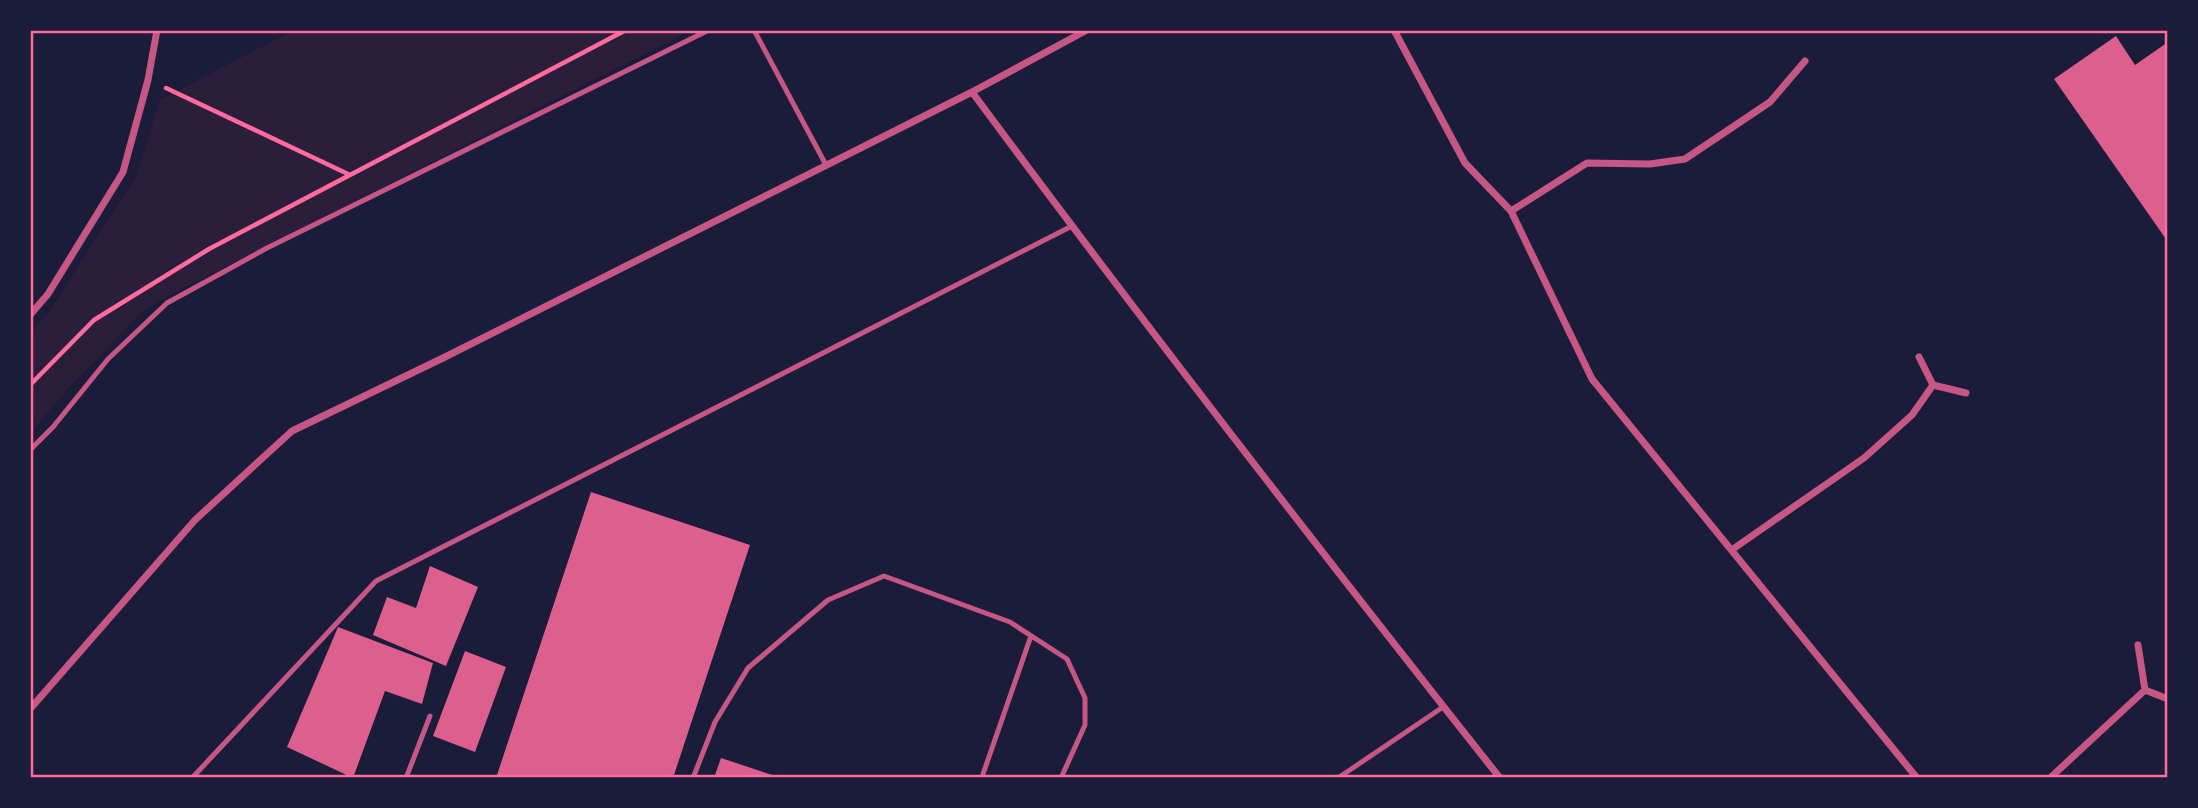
<svg xmlns="http://www.w3.org/2000/svg" width="2198" height="808" font-family="'Noto Sans',sans-serif">
<rect width="100%" height="100%" fill="#1b1b3a"/>
<path fill="#2a1e3b" d="M294,30H692L170,295L143,311L64,393L30,434V332L48,313L136,177L160,100Z"/>
<path fill="#dd5f8e" d="M2116,36L2135,65L2168,42V242L2054,79Z
M591,492L750,545L673,778H496Z
M430,566L478,587L446,666L373,635L387,597L416,608Z
M338,627L433,663L422,704L385,691L353,778L287,747Z
M465,651L506,667L475,752L433,736Z
M721,758L781,778H714Z"/>
<g fill="none" stroke-linecap="round" stroke-linejoin="round">
<path stroke="#ff6b9d" stroke-width="4.5" d="M166,88L348,174
M30,385L94,320L209,249L626,30"/>
<path stroke="#c65784" stroke-width="5" d="M754,30L826,165
M30,450L53,427L108,359L167,303L267,248L709,30
M983,774L1031,636
M192,778L376,581L1072,226
M406,778L430,716
M693,778L715,722L748,668L828,600L884,576L1010,622L1067,659L1085,698V725L1061,778
M1338,778L1443,707"/>
<path stroke="#c65784" stroke-width="7" d="M1394,30L1465,163L1511,211L1592,379L1917,778
M972,92C1144,324 1321,552 1500,778
M1511,211L1587,163L1650,164L1685,159L1770,102L1805,61
M30,315L48,294L123,172L148,80L157,30
M1919,357L1933,385L1966,393
M1733,549L1864,458L1912,415L1933,385
M2138,645L2145,690L2168,699
M30,709L195,520L292,431L443,358L972,92L1087,30
M2050,778L2145,690"/>
</g>
<rect width="2198" height="808" fill="none" stroke="#1b1b3a" stroke-width="63"/>
<rect x="32" y="32" width="2134" height="744" fill="none" stroke="#ff6b9d" stroke-width="2.5"/>
</svg>
